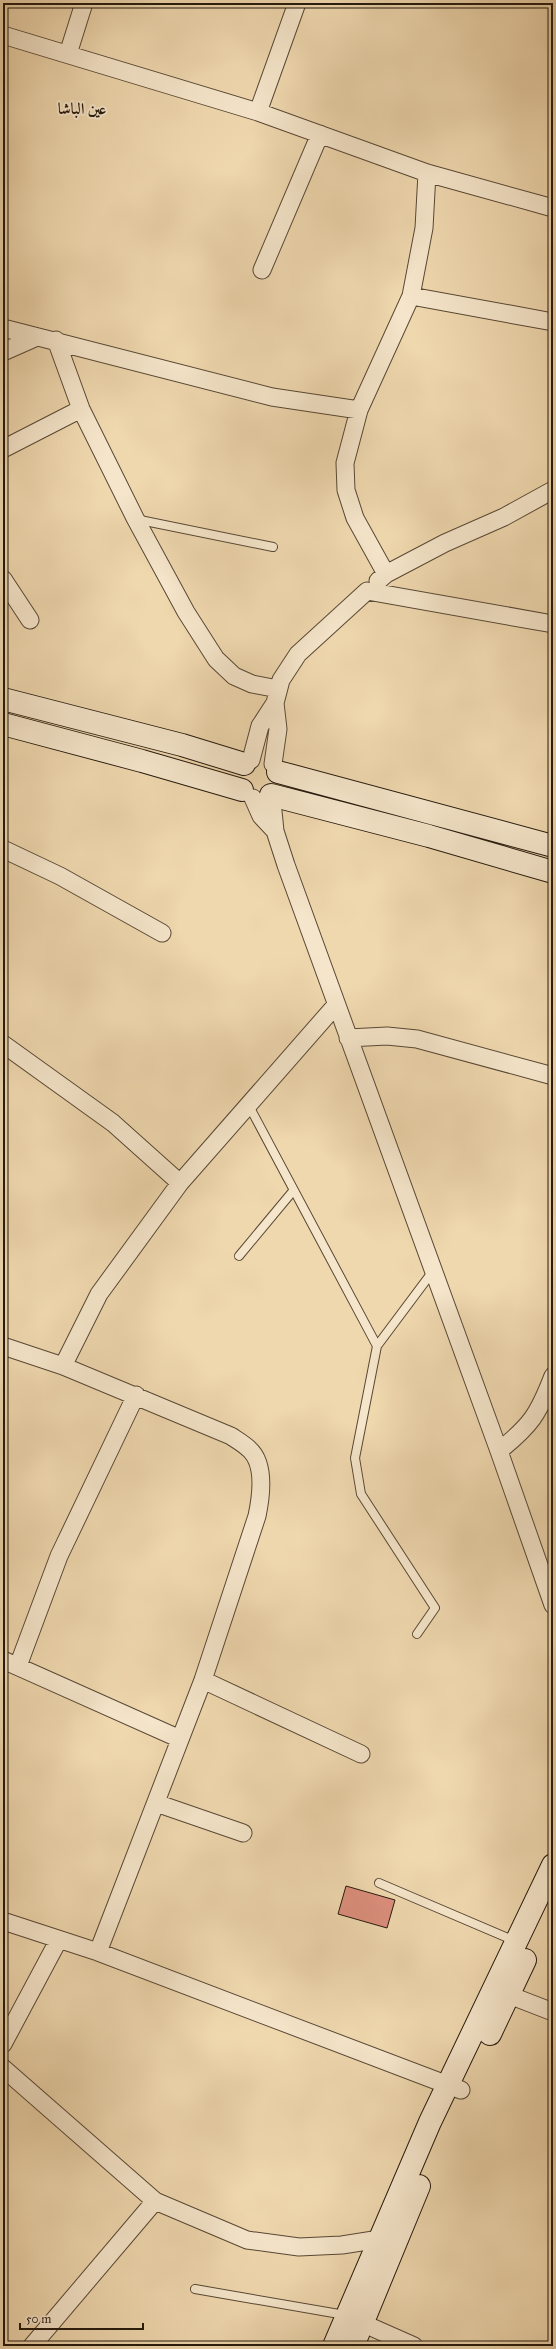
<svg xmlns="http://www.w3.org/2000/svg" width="556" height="2349" font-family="'IM FELL Great Primer',Amiri,serif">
<rect width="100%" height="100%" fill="#efd7ae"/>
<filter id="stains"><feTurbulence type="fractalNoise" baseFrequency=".005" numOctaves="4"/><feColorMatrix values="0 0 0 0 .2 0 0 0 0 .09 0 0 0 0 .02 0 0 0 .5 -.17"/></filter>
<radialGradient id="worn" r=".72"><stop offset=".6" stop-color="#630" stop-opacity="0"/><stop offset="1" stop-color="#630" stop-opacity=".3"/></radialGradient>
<path fill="#dc8f7d" stroke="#25190d" d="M346,1886L395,1900L387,1928L338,1914Z"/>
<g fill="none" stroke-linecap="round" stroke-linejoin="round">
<defs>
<path id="lane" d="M135,519L273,547
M248,1104L377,1346
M239,1256L293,1191
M417,1634L435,1608L361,1494L355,1458L377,1346L433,1271
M379,1883L515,1941
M195,2289L345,2315"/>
<path id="street" d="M3,35L258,112L427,173L553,208
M68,54L84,3
M258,112L297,3
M262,270L320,134
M411,296L553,322
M3,328L272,397L359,410
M56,340L81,409L135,518L186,612L216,659L234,676L252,684L278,689
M3,352L37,337
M3,449L81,409
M386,574L355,518L346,490L345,463L359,410L411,296L424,228L427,173
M3,579L30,620
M378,581L386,574L445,543L504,517L553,490
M251,760L260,726L275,703L281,680L298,654L367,591L553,624
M273,764L278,729L275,703
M268,797L273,811L275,831L286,865L499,1451L553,1605
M253,798L261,816L275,831
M3,849L60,876L162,933
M348,1038L387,1036L417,1039L553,1076
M3,1044L113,1123L180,1183
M3,1346L63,1366L231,1436C237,1440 244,1444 249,1449C266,1464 261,1497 257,1516L203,1680L98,1952
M63,1366L99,1294L180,1183L336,1005
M499,1451C531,1425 538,1415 553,1376
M3,1660L180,1739
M18,1666L59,1556L136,1395
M203,1680L361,1754
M156,1803L243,1833
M3,1921L98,1952L461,2090
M509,1995L553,2012
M3,2044L58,1941
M3,2068L155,2201L247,2240L299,2247L342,2245L380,2239
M362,2323L414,2346
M32,2346L155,2201"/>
<path id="secondary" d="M3,699L182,745L244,764
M3,724L142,761L242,790
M278,772L553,846
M271,795L429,836L553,872
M490,2034L525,1960
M334,2346L430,2122L553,1865
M353,2346L419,2186"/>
</defs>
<use href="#lane" stroke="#584835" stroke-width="10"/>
<use href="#street" stroke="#584835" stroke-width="19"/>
<use href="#secondary" stroke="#25190d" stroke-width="24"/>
<use href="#lane" stroke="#f5e5ca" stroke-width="8"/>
<use href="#street" stroke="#f5e5ca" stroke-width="17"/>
<use href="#secondary" stroke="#f5e5ca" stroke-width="22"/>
</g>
<g text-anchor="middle" stroke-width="4" stroke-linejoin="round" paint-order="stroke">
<g font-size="16" font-weight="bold" fill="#25190d" stroke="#f5e5ca">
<text x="82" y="114">عين الباشا</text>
</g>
</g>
<rect width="556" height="2349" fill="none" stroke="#efd7ae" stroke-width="16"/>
<rect x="4" y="4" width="548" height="2341" fill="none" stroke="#25190d" stroke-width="2"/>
<rect x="8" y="8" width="540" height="2333" fill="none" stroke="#25190d"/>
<path d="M20 2323v6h123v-6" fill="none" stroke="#25190d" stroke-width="2"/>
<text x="26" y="2323" font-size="12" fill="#25190d" stroke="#f5e5ca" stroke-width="3" paint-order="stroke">50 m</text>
<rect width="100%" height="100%" filter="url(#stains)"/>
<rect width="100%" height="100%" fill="url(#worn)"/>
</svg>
